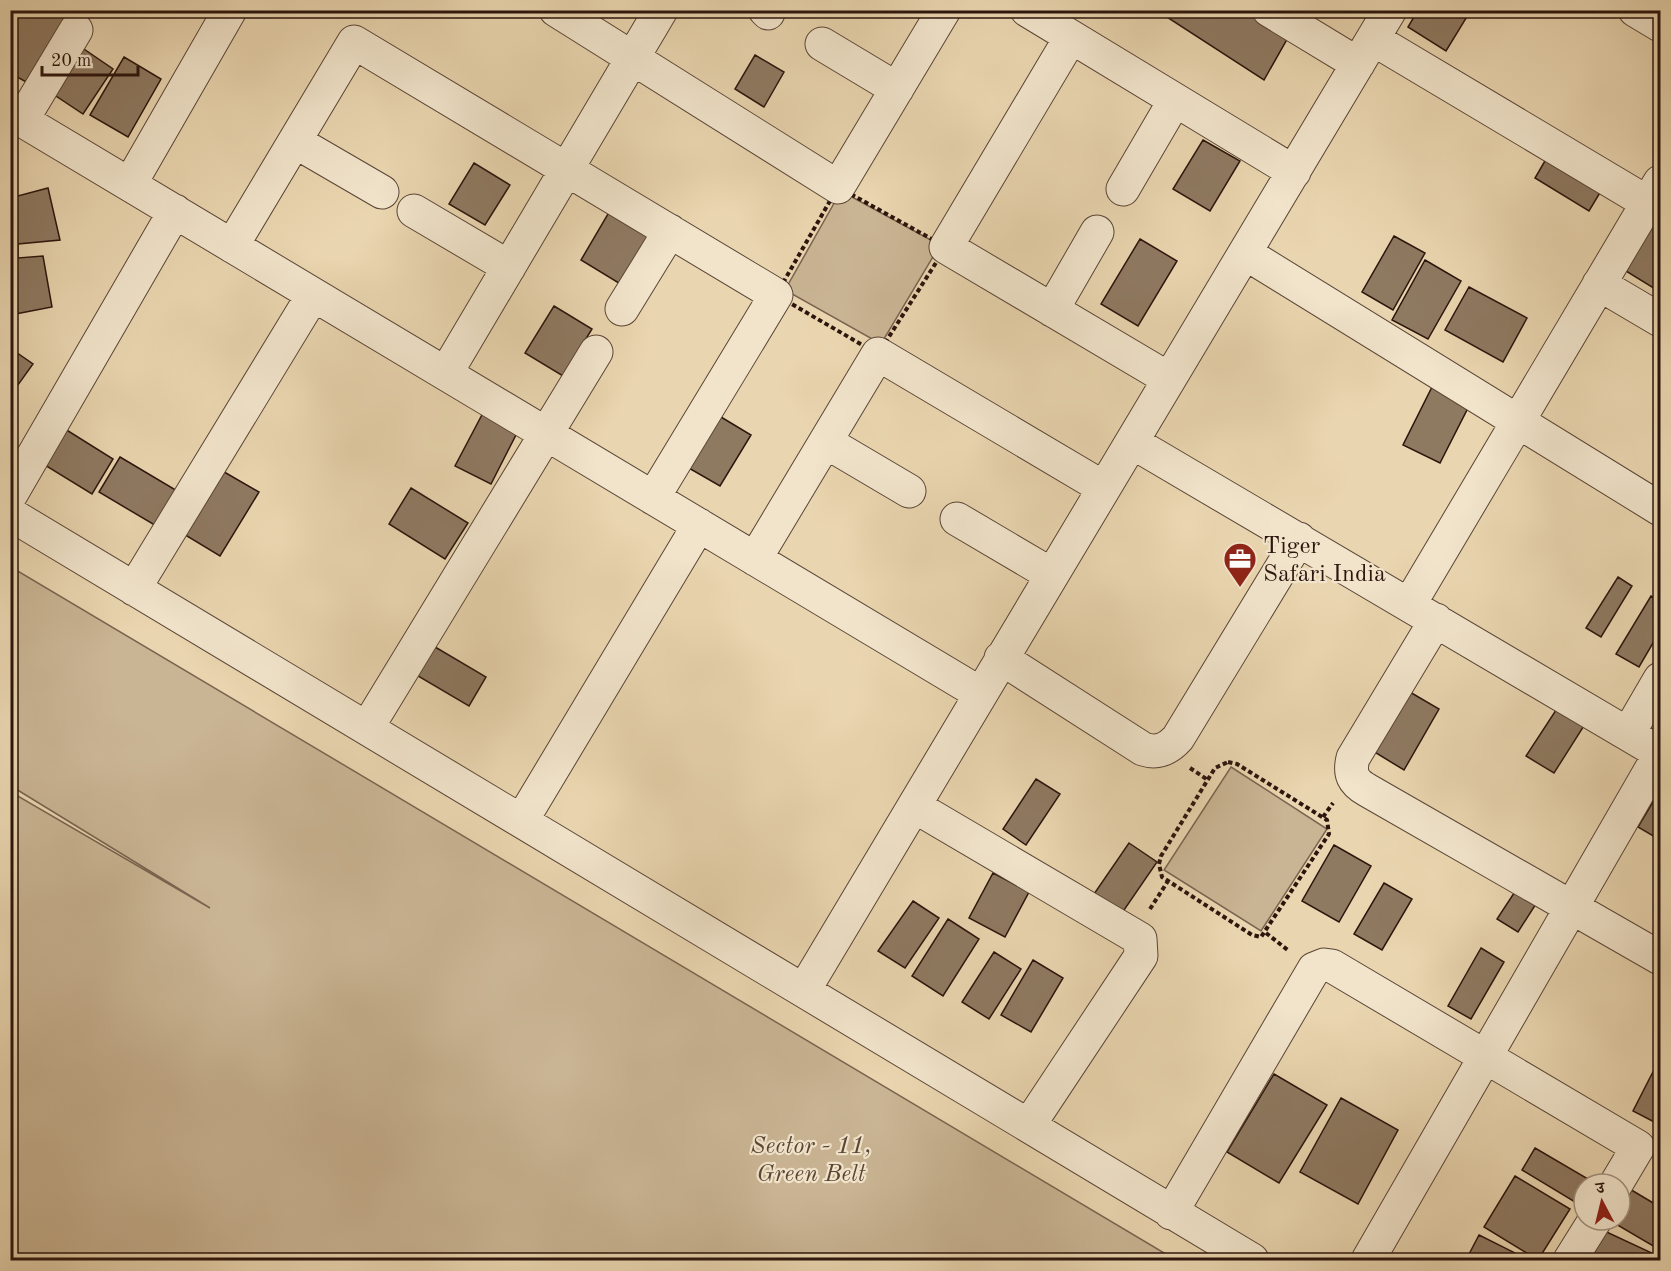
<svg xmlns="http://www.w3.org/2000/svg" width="1671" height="1271" font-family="'Old Standard TT','Noto Serif Devanagari',serif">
<rect width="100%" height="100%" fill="#e9d5af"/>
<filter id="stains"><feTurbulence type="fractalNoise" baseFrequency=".00333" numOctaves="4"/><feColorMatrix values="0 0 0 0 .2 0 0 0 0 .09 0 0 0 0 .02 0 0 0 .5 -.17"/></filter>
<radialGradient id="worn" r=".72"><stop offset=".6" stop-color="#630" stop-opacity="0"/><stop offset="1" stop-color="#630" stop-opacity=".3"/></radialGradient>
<path fill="#c9b493" stroke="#7a6450" stroke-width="1.5" d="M841,191L940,245L881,344L785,290Z
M10,567H11L1176,1260H11V792L210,908L11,786Z
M1231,767L1327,829L1261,931L1164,870Z"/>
<path fill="#8e7961" stroke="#2b150d" stroke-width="1.5" d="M18,10H72L28,83L10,73V23Z
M1156,10H1250L1290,34L1264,80Z
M1418,10H1471L1446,51L1408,27Z
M81,47L113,69L83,114L50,92Z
M755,55L784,72L764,107L735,89Z
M124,57L161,79L128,137L90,115Z
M1203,140L1240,161L1210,211L1173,189Z
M1549,154L1604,186L1589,211L1535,178Z
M474,163L510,185L485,225L449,204Z
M48,188L60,240L18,244V258L43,256L52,307L10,315V198Z
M615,202L656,226L622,285L581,260Z
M1660,204V292L1621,268Z
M1394,236L1425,253L1393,310L1362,292Z
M1140,239L1177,261L1138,326L1101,304Z
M1425,260L1461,281L1428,339L1392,320Z
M1469,287L1527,318L1503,362L1445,330Z
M554,306L592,329L563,376L525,353Z
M10,348L33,364L10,396Z
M1434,383L1471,402L1440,463L1403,445Z
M484,411L519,429L491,484L455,466Z
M711,411L751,435L720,486L680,463Z
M57,424L113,459L92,494L35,459Z
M120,457L179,492L158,527L99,492Z
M219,469L259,492L220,556L182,533Z
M411,488L468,523L445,559L389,524Z
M1618,577L1632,586L1601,637L1586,628Z
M1651,596L1660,601V631L1639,667L1616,654Z
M430,644L486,677L469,706L413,673Z
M1403,688L1439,709L1404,770L1368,748Z
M1560,704L1587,721L1554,773L1526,756Z
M1036,779L1060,794L1026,845L1003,829Z
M1660,790V840L1638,827Z
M1129,843L1157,862L1122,913L1094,894Z
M1334,845L1371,866L1339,922L1302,901Z
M993,873L1029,892L1005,937L969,918Z
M1384,883L1412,899L1382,950L1354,934Z
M1520,884L1541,896L1518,932L1497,919Z
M913,901L939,918L905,968L878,951Z
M948,919L979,939L943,996L912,976Z
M1481,948L1504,962L1471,1019L1448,1006Z
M994,952L1021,969L989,1019L962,1002Z
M1033,960L1063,978L1031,1032L1001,1015Z
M1660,1058V1125L1633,1111Z
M1274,1074L1327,1105L1279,1183L1227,1152Z
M1341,1098L1398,1130L1358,1204L1300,1172Z
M1535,1148L1588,1179L1575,1202L1522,1170Z
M1515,1176L1570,1209L1538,1260L1484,1227Z
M1623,1185L1660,1207V1250L1609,1220H1620V1190Z
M1598,1228L1654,1254L1651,1260H1582Z
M1479,1235L1529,1260H1466Z"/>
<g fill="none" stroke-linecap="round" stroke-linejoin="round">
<defs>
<path id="minor" d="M556,10L838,187L944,10
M765,10L768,13
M1027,10L1294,172
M1269,10L1358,64
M1635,10L1660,25
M1071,37L946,247L1169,379
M1373,39L1648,203
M822,44L897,89
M10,113L981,694
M22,120L76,30
M296,142L382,192
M130,184L230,10
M1123,189L1175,100
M414,211L509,267
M232,246L354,42L776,295L653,498
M1245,253L1660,509
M1599,284L1660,320
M622,309L670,231
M1052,310L1097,232
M446,373L661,10
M826,442L909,491
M1132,442L1660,753
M10,496L175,211
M10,514L1252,1260
M957,519L1052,575
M755,559L878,354L1104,488
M134,589L313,295
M1409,605L1660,182
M1436,620L1353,758C1349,774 1353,782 1367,790L1660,958
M1001,658L1143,749C1158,754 1168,749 1178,738L1299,539
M367,728L596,352
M1628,734L1660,679
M914,806L1140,939L1141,956L1029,1125
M522,820L699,525
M804,990L1390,10
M1171,1213L1314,969L1324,965L1332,966L1638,1147L1616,1184
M1368,1260L1660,754
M1570,1260L1595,1220"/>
</defs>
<use href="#minor" stroke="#5a4536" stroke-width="35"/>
<path stroke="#2b150d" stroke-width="4" stroke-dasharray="4.5 3" stroke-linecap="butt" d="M838,187L946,247L878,354L776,295Z
M1228,762L1237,764L1327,820L1329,834L1261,937L1252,935L1162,877L1159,864L1161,856L1215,768Z
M1190,768L1208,780
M1323,817L1333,803
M1150,909L1168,881
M1266,933L1289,951"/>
<use href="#minor" stroke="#f1e4cb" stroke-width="33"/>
</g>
<defs>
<symbol id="office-pin" viewBox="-11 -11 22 30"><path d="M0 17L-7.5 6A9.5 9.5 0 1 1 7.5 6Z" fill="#8f2418" stroke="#f1e4cb"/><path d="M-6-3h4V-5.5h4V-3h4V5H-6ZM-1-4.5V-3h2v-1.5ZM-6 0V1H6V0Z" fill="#fff"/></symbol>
</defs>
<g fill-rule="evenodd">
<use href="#office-pin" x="1221" y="540" width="38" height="52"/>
</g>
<g text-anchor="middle" stroke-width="4.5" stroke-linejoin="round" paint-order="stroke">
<g font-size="24" fill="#2b150d" stroke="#f1e4cb" text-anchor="start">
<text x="1263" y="553">Tiger<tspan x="1263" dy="28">Safari India</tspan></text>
</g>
<g font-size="24" font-style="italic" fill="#5a4535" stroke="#f1e4cb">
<text x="811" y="1153">Sector - 11,<tspan x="811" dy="28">Green Belt</tspan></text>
</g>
</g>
<rect width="1671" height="1271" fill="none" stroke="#e9d5af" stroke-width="36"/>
<rect x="12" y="12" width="1647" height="1247" fill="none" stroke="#2b150d" stroke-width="3"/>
<rect x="18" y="18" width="1635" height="1235" fill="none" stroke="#2b150d" stroke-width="1.5"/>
<g transform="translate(1602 1202) rotate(353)"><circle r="28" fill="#f1e4cb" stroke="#a2917f" stroke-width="1.5"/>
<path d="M0-4.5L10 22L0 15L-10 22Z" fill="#8f2418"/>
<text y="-9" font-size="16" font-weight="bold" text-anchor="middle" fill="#2b150d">उ</text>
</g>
<path d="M42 66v9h96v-9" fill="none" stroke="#2b150d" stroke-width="3"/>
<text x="51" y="66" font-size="18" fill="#2b150d" stroke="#f1e4cb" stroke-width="4.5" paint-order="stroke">20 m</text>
<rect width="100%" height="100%" filter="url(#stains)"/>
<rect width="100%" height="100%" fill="url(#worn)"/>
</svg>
